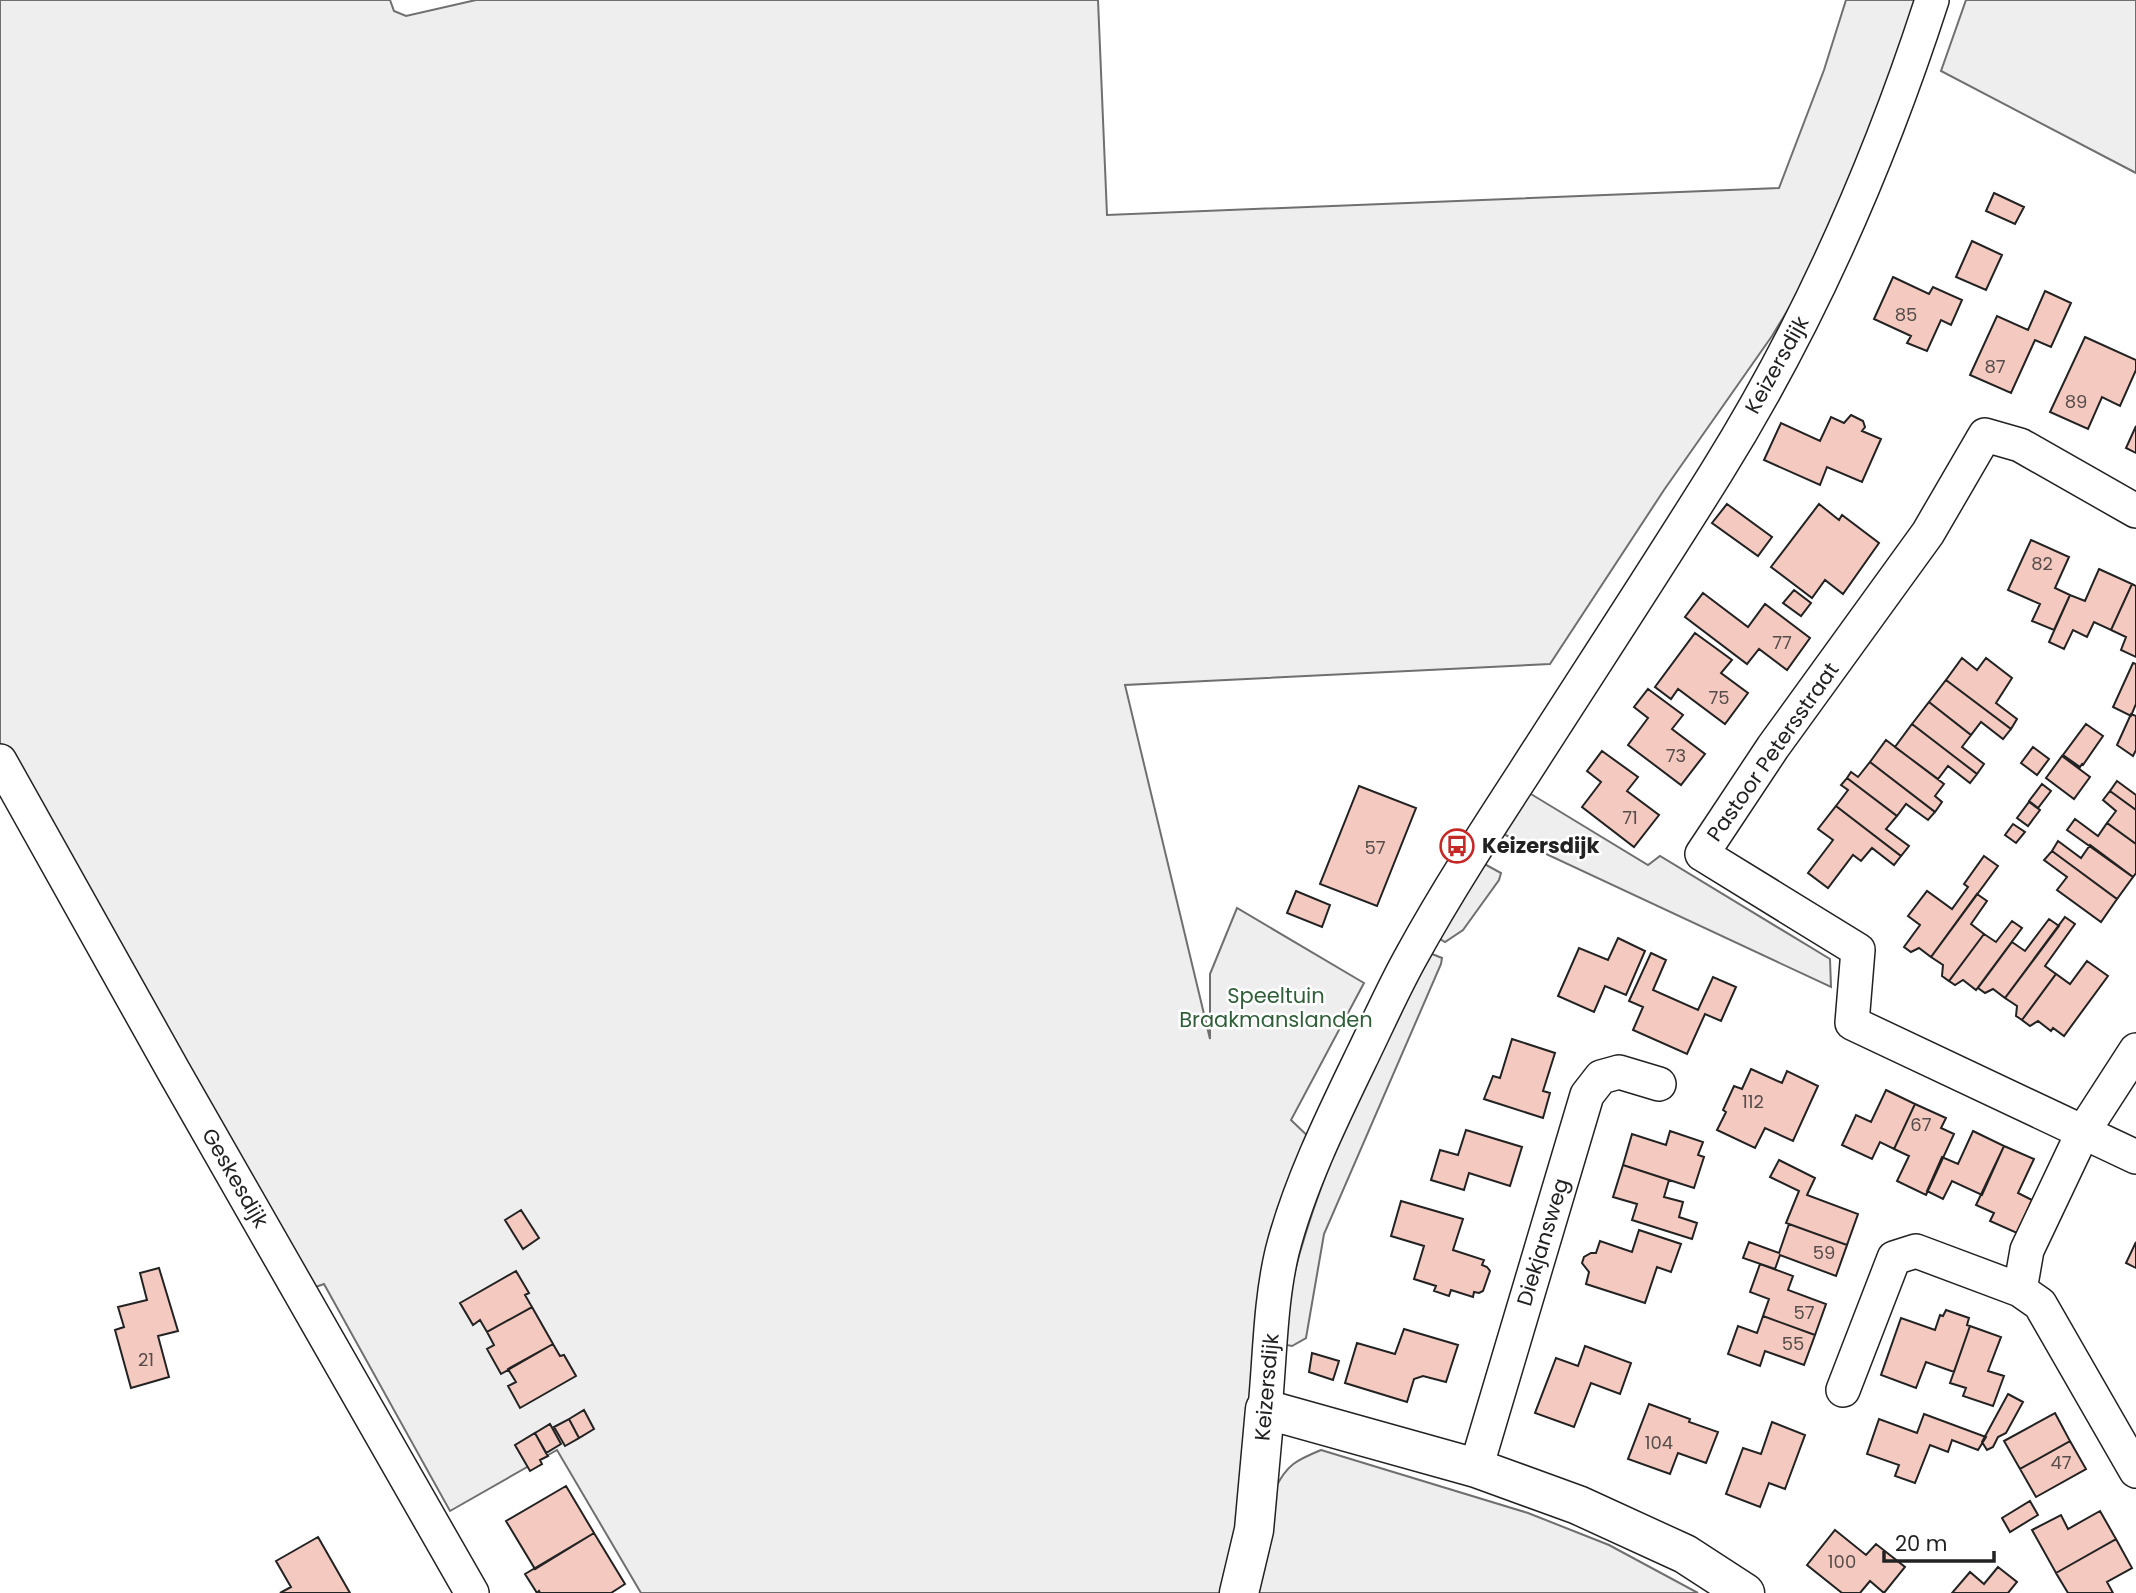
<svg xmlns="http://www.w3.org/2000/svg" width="2136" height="1593" font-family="Poppins,sans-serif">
<rect width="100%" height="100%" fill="#fff"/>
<path fill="#eee" stroke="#6f6f6f" stroke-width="2" d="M0,0H390L394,11L406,16L476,0H1098L1107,215L1779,188L1824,70L1846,0H1919L1824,250L1772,336L1664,490L1550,664L1125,685L1210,1039V974L1237,908L1364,983L1291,1120L1313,1141L1257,1387L1227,1593H641L557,1450L450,1511L324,1284L310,1289L0,750Z
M1966,0H2136V173L1941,71Z
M1526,791L1648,865L1660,856L1830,959L1831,987L1499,832Z
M1479,861L1501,873L1499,880L1463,930L1445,942L1435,936Z
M1427,952L1442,958L1441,964L1324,1234L1306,1338L1292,1346L1281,1344C1287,1308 1293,1273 1304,1239C1334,1139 1383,1046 1427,952Z
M1321,1450L1528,1513L1609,1545L1698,1593H1255L1275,1489C1287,1464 1297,1460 1321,1450Z"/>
<path fill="#f3c9c0" stroke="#222" stroke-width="2" d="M1994,193L2024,207L2015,224L1986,211Z
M1972,241L2002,255L1986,290L1956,277Z
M1893,277L1929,294L1933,287L1962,300L1951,325L1941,320L1927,351L1907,343L1911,336L1874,319Z
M2045,291L2071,303L2051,347L2035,340L2011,393L1970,375L1997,316L2028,330Z
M2085,337L2136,360V370L2120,406L2102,397L2088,429L2050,412Z
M1851,415L1863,421L1865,427L1862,431L1881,439L1862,482L1827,467L1820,485L1764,460L1781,423L1820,441L1831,417L1844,423Z
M2136,426V453L2126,448Z
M1727,504L1772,537L1758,556L1712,523Z
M1819,504L1839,520L1842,515L1879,543L1843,594L1825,580L1812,598L1771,567Z
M2031,540L2069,557L2055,588L2070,595L2054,630L2032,621L2040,604L2008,590Z
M2099,569L2132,584L2111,630L2094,622L2087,637L2073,630L2064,649L2049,642L2070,595L2085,601Z
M2132,584L2136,586V657L2121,650L2126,637L2111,630Z
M1794,590L1811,603L1801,616L1783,603Z
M1703,593L1748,627L1765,604L1810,638L1787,670L1759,649L1747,664L1685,617Z
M1695,633L1732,660L1721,673L1748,693L1725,724L1678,689L1671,699L1655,687Z
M1962,658L1977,670L1986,658L2012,678L1996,703L2017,719L2011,729L1946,680Z
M2133,663L2136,664V704L2131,716L2113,707Z
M1946,680L2011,729L2003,739L1981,722L1971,735L1929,702Z
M1648,689L1683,715L1672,729L1705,754L1681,785L1628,745L1648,718L1634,707Z
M1929,702L1971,735L1962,747L1984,764L1977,774L1912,724Z
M2131,714L2136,716V750L2133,756L2117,745Z
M1912,724L1977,774L1970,783L1948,766L1938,779L1895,747Z
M2086,724L2103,736L2083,765L2082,764L2080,767L2063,755Z
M1886,740L1944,784L1935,796L1942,802L1935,812L1870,762Z
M2033,747L2049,759L2037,775L2021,763Z
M1602,751L1638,777L1627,791L1659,815L1634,847L1582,807L1601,782L1587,771Z
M2062,756L2090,777L2074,799L2046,778Z
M1870,762L1935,812L1928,820L1906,804L1897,816L1847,778L1851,772L1858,777Z
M1847,778L1897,816L1886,829L1909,846L1901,856L1836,806L1848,790L1841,785Z
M2117,781L2136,795V810L2110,791Z
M2042,784L2051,791L2038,808L2029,801Z
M1359,786L1416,808L1377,906L1320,884Z
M2110,791L2136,810V844L2107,823L2116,811L2103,800Z
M2029,802L2040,810L2028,826L2017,818Z
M1836,806L1901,856L1894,865L1872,848L1861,861L1853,855L1828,888L1808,873L1833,840L1818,829Z
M2075,819L2098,836L2107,823L2136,844V873L2133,877L2067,830Z
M2013,824L2025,832L2016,843L2005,835Z
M2058,841L2081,858L2090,845L2133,877L2117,899L2052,851Z
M2052,851L2117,899L2101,922L2057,890L2067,877L2044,860Z
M1984,856L1998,866L1931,957L1919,948L1911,952L1904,947L1920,925L1908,916L1927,891L1952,909L1968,887L1964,884Z
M1296,891L1330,905L1322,927L1287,913Z
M1977,894L1987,901L1971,924L1984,934L1949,981L1942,976L1943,965L1931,957Z
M2065,917L2075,924L2045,966L2056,974L2022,1020L2016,1016L2017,1006L2005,998Z
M2049,919L2059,926L2005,998L1993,989L1985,993L1978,988L2012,942L2025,951Z
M2012,921L2022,928L1976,990L1963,980L1955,985L1949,981L1984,934L1996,942Z
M1618,938L1645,951L1626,995L1605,986L1594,1012L1558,996L1579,948L1608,960Z
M1651,953L1666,960L1653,990L1698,1010L1713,977L1736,987L1721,1021L1705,1014L1687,1054L1633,1030L1643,1007L1629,1001Z
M2087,961L2108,976L2064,1036L2053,1028L2051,1031L2038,1021L2030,1026L2022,1020L2056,974L2070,984Z
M1512,1039L1555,1053L1543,1091L1550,1093L1543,1118L1484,1099L1493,1076L1500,1078Z
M1751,1069L1782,1083L1787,1071L1818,1086L1793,1141L1765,1128L1755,1148L1717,1130L1726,1112L1723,1110L1734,1086L1742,1089Z
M1886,1090L1915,1104L1894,1149L1880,1142L1872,1159L1842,1145L1856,1115L1871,1122Z
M1915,1104L1946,1118L1941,1128L1954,1134L1926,1195L1897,1181L1909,1156L1894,1149Z
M1466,1130L1522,1147L1510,1186L1469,1173L1464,1190L1431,1180L1440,1150L1458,1155Z
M1670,1131L1703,1142L1698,1155L1704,1157L1694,1188L1623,1165L1632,1134L1666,1145Z
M1973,1131L2004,1146L1982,1195L1952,1181L1943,1199L1927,1191L1942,1157L1958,1164Z
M2004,1146L2034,1159L2018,1193L2032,1200L2017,1233L1990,1221L1994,1213L1976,1205Z
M1779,1160L1815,1178L1807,1195L1858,1214L1847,1245L1786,1223L1799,1191L1770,1177Z
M1623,1165L1669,1180L1664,1197L1683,1202L1679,1217L1697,1223L1692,1239L1632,1220L1637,1204L1613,1197Z
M1401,1201L1463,1219L1453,1250L1484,1260L1482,1265L1487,1267L1490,1271L1483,1291L1479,1293L1474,1292L1473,1297L1451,1290L1449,1296L1434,1291L1436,1286L1414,1279L1424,1246L1391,1236Z
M521,1210L539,1238L523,1249L505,1220Z
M1789,1224L1847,1245L1836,1276L1780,1255L1775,1269L1743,1258L1749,1242L1779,1253Z
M1639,1230L1681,1244L1671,1272L1657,1267L1645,1303L1586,1284L1589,1272L1582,1263L1584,1257L1591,1253H1596L1600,1241L1632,1252Z
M2136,1242V1268L2126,1263Z
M1760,1264L1793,1276L1788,1290L1826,1304L1815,1335L1763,1316L1769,1299L1750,1292Z
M159,1268L178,1331L158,1336L169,1377L131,1388L115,1330L124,1327L118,1307L147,1300L140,1273Z
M516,1271L529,1293L525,1295L532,1307L487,1332L480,1320L473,1325L460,1303Z
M532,1307L553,1344L501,1374L487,1349L494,1345L487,1332Z
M1946,1310L1969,1318L1967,1325L1970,1326L1954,1372L1926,1362L1916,1388L1881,1375L1901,1318L1935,1330L1940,1315L1943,1316Z
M1763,1316L1815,1335L1804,1365L1765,1351L1760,1366L1728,1354L1738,1326L1757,1333Z
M1970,1326L2001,1337L1988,1371L2004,1376L1993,1406L1963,1396L1966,1388L1950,1383Z
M1404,1329L1458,1345L1446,1382L1423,1376L1414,1379L1407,1402L1345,1383L1357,1343L1395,1354Z
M553,1344L560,1356L564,1355L576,1376L520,1408L508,1386L516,1382L508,1369Z
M1585,1346L1631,1363L1620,1394L1591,1383L1574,1427L1535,1413L1556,1358L1578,1366Z
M1312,1353L1339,1361L1333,1380L1309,1372Z
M2008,1394L2023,1402L2006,1433L1998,1437L1993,1447L1987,1450L1982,1442Z
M1649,1404L1690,1419L1689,1422L1718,1432L1706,1463L1678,1453L1670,1474L1628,1459Z
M584,1410L594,1429L579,1438L569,1419Z
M2055,1413L2070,1441L2020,1469L2004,1441Z
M1924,1414L1986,1437L1978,1450L1952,1440L1948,1452L1930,1445L1915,1483L1895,1476L1899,1465L1867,1454L1879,1419L1917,1433Z
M569,1419L579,1438L565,1446L554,1427Z
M1772,1422L1805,1435L1785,1489L1769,1483L1760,1507L1726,1494L1743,1448L1761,1454Z
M550,1424L561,1444L546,1453L535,1433Z
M535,1433L548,1456L540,1460L542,1464L530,1471L515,1445Z
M2070,1441L2086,1469L2036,1497L2020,1469Z
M566,1486L594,1533L535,1569L506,1521Z
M2030,1501L2038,1515L2010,1532L2002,1518Z
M2100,1511L2116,1539L2056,1573L2032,1530L2061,1515L2068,1529Z
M1835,1530L1866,1555L1876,1544L1905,1567L1884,1593L1870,1581L1860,1593H1842L1807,1565Z
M594,1533L625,1584L611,1593H540L539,1591L537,1593L525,1574Z
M318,1537L350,1593H280L291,1587L276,1561Z
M2116,1539L2132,1568L2107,1582L2113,1593H2068L2056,1573Z
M1998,1567L2017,1582L2008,1593H1952L1970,1572L1984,1584Z"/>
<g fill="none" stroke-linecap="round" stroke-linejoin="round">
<defs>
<path id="street" d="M2136,511L2020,445L1985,435L1928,533L1773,747L1702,854L1858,950L1852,1023L2136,1157
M0,761L173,1070L472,1593
M2020,1290L2027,1250L2083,1132L2136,1050
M1843,1390L1894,1258L1916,1251L2020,1290L2040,1304L2136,1471
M1265,1409C1270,1357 1270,1303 1282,1252C1299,1185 1333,1116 1363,1054C1379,1021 1394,987 1412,955C1446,893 1485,833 1524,773C1588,673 1653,574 1716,473C1809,324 1878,167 1932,0
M1476,1468L1587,1095L1601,1077L1619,1072L1659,1084"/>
<path id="secondary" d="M1239,1593L1254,1530L1265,1409L1476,1468L1578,1505L1685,1554L1745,1593"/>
</defs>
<use href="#street" stroke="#222" stroke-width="36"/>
<use href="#secondary" stroke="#222" stroke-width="41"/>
<use href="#street" stroke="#fff" stroke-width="33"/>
<use href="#secondary" stroke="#fff" stroke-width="38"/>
</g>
<defs>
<symbol id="bus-ring" viewBox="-11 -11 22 22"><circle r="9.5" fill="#fff" stroke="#c62828" stroke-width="1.5"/><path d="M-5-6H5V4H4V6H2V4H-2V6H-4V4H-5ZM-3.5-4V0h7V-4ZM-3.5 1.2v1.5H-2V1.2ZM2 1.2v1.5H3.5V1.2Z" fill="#c62828"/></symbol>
</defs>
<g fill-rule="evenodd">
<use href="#bus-ring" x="1438" y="827" width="38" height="38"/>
</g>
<g text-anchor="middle" stroke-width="5" stroke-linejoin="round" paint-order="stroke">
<g font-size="18" fill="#564c4a">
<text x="1906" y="321">85</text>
<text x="1995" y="373">87</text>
<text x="2076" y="408">89</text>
<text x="2042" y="570">82</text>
<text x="1782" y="649">77</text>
<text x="1719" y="704">75</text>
<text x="1676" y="762">73</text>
<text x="1630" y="824">71</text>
<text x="1375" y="854">57</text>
<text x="1753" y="1108">112</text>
<text x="1921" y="1131">67</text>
<text x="1824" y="1259">59</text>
<text x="1804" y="1319">57</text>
<text x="1793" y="1350">55</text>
<text x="146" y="1366">21</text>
<text x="1659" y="1449">104</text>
<text x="2061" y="1469">47</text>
<text x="1842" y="1568">100</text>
</g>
<g font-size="21" fill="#222" stroke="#fff">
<text transform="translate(1777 365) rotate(-61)" y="7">Keizersdijk</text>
<text transform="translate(1773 752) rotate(-55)" y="7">Pastoor Petersstraat</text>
<text transform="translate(235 1178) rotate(60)" y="7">Geskesdijk</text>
<text transform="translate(1543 1242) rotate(-73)" y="7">Diekjansweg</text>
<text transform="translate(1267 1387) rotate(-85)" y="7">Keizersdijk</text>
</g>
<g font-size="21" font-weight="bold" fill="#222" stroke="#fff" text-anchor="start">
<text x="1482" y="853">Keizersdijk</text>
</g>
<g font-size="21" fill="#2f5e38" stroke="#fff">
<text x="1276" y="1003">Speeltuin<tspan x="1276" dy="24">Braakmanslanden</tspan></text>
</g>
</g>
<path d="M1884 1551v10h110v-10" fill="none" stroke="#222222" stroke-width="3.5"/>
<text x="1895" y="1551" font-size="21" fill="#222222" stroke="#ffffff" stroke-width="5" paint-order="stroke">20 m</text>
</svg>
